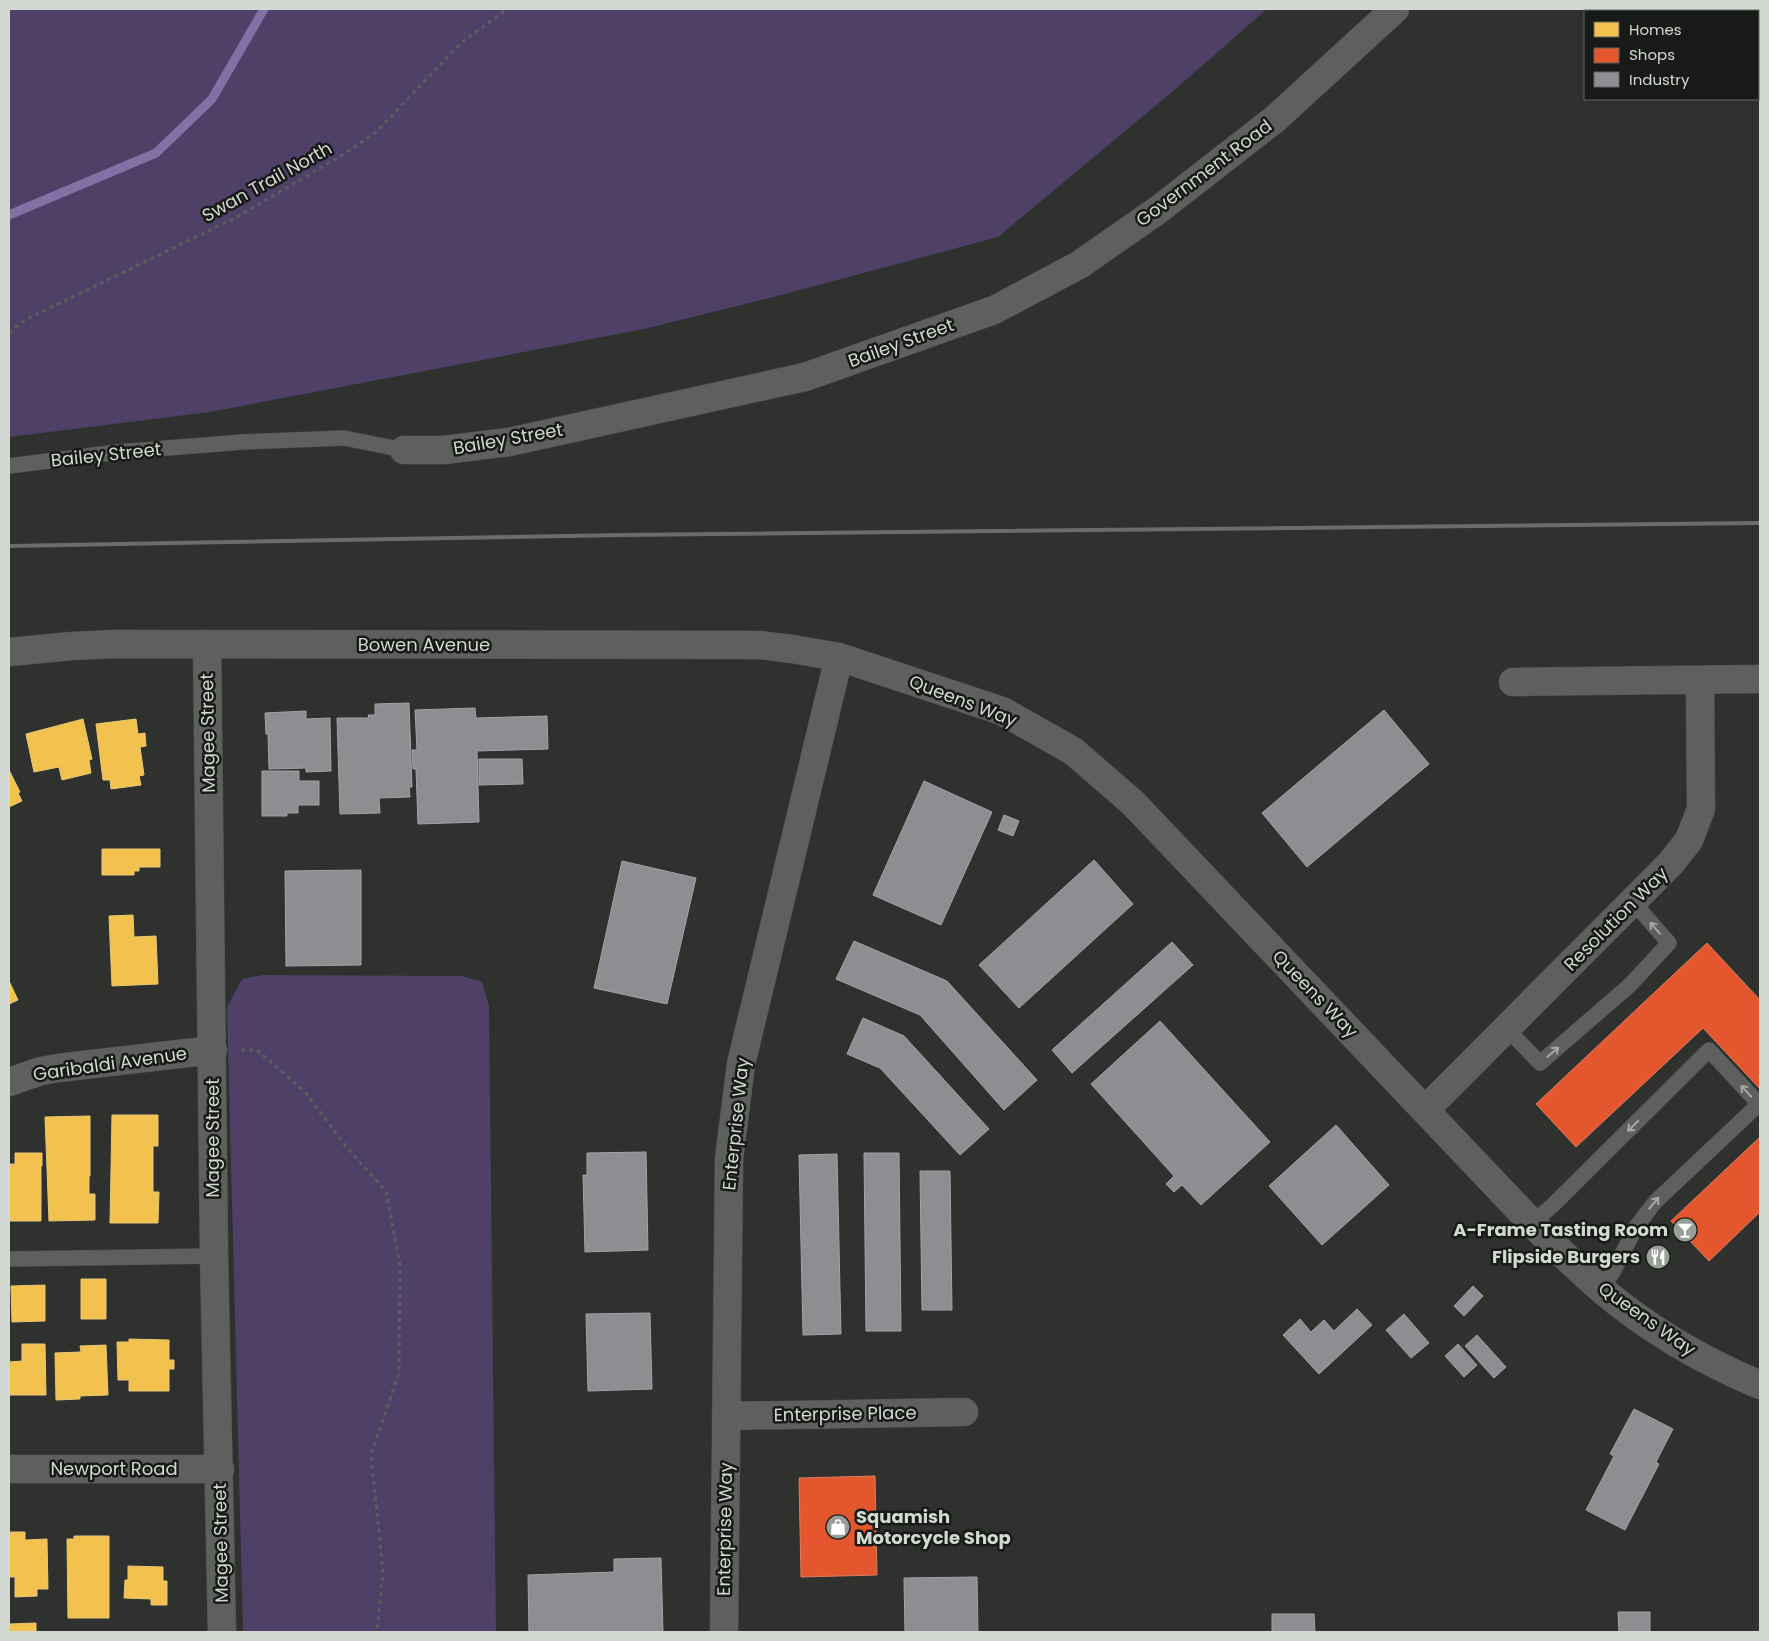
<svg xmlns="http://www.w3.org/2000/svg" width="1769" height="1641" font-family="Poppins,sans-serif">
<rect width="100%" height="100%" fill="#2e312d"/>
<path fill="#4f4067" d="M9,9H1267L1172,92L998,237L785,294L644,329L210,412L9,437Z
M263,975L462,976L482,982L489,1006L496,1632H243L227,1007L242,979Z"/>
<path fill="#f2c14e" stroke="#e9c876" d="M83,719L92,759L89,760L91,773L62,780L59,767L34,772L26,734Z
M136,719L138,734L145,733L146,746L140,747L144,775L139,776L141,785L111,789L110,780H103L96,724Z
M9,770L20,792L18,793L22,801L9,807Z
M102,849H160V867H139V871H134V875H102Z
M133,915L134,937L156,936L158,984L112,986L109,916Z
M9,981L18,1000L9,1004Z
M112,1115H158V1146H153V1192H159L158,1223H110Z
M90,1116V1176H89V1194H95V1220L49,1221L45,1117Z
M15,1153H42V1166H41V1221H9V1164H15Z
M81,1279H106V1319H81Z
M45,1285V1321L12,1322L11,1286Z
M129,1339L169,1340V1360H174V1369H169V1391H129V1380H118L117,1342H129Z
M22,1344H45L46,1395H9V1362L22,1361Z
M106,1345L108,1395L80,1396V1399L56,1400L55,1353L81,1352L80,1346Z
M9,1532H25V1540L47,1539L48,1589H37V1596L15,1597V1577H9Z
M74,1536H109V1618H68L67,1539H74Z
M128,1566L163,1567V1581H167V1605H151V1599L124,1598L125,1580H128Z
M36,1623V1632H9V1624Z"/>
<path fill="#e4572e" stroke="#df7e60" d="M1707,943L1760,1000V1089L1703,1028L1576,1147L1536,1104Z
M1760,1137V1212L1709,1261L1671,1221Z
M875,1476L877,1575L801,1577L799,1478Z"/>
<path fill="#8d8d92" stroke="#a2a4a6" d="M409,703L412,787H409L410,797L379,798L380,813L340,814L337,718H369L368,715H375V704Z
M475,708L476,718L547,716L548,749L477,751L479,822L418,824L416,769H413L412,750H417L415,710Z
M1384,710L1429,764L1307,867L1262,813Z
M306,711V719L330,718L331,771L306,772V768L269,769L268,734H266L265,713Z
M479,759H522L523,784L479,785Z
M262,771H299V781H319V805H298V813H287V816H262Z
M924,781L992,812L941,925L873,895Z
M1004,815L1019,821L1013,836L998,830Z
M1094,860L1133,904L1019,1008L979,965Z
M622,861L696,878L667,1004L594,988Z
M361,870V965L286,966L285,871Z
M854,941L947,981L1037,1080L1004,1110L920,1015L836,979Z
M1172,942L1193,965L1072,1073L1052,1050Z
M863,1018L904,1036L989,1129L960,1155L880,1068L847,1054Z
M1160,1021L1270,1142L1201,1205L1182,1185L1174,1192L1166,1184L1174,1176L1091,1084Z
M1336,1125L1389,1185L1322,1245L1269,1186Z
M646,1152L648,1250L585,1252L583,1175H587V1153Z
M864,1153H899L901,1331H866Z
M837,1154L841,1334L803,1335L799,1155Z
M920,1171H950L952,1310H922Z
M1473,1286L1483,1296L1464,1316L1454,1306Z
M1357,1309L1372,1325L1319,1374L1283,1335L1300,1319L1311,1332L1324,1320L1334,1331Z
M650,1313L652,1389L588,1391L586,1314Z
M1404,1314L1429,1343L1411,1358L1386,1330Z
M1477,1335L1506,1367L1494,1378L1465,1346Z
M1458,1344L1477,1365L1464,1377L1445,1356Z
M1634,1409L1673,1429L1656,1462L1659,1464L1625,1530L1586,1510L1614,1456L1610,1454Z
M661,1558L663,1632H529L528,1575L614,1572V1559Z
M977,1577L978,1632H905L904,1578Z
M1618,1612H1650V1632H1619Z
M1272,1614H1314L1315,1632H1272Z"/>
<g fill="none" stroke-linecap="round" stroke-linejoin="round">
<path stroke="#8470a5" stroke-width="9" d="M9,215L156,153L212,99L264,9"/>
<defs>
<path id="lane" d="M9,466L118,452L242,442L344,438L404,450
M1506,1028L1540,1063L1630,985L1669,943L1633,902
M1532,1223L1553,1205L1709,1050L1759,1104L1655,1202L1636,1227L1613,1272L1601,1289
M9,1259L214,1256"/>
<path id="street" d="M404,450H444L509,442L805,377L994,310L1079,265L1158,210L1275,119L1395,9
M207,644L214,1256L222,1632
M1513,682L1760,679
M9,1082L41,1071L58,1068L213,1050
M1425,1110L1671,863L1689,840L1701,809L1700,680
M726,1416L964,1412
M9,1469H220
M724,1632L729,1159L741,1064L839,657"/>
<path id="secondary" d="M9,652L72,646L115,644L760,645L792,649L839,657L1002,711L1073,751L1133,803L1532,1223C1554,1246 1577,1268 1601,1289C1648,1329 1703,1361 1760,1385"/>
</defs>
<use href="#lane" stroke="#4c4e4b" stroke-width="16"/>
<use href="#street" stroke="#4c4e4b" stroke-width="29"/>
<use href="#secondary" stroke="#4c4e4b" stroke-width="29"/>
<path stroke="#5c5e5c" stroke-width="3" stroke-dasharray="4 4" stroke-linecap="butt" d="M9,333L25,320L237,217L344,154L376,132L461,43L507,9
M241,1050H257L305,1092L348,1149L386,1191L400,1265L399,1373L371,1454L383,1571L377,1632"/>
<use href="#lane" stroke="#5e605d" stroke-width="15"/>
<use href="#street" stroke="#5e605d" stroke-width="28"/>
<use href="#secondary" stroke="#5e605d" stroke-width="28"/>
<path stroke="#6b6d6a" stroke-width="4" d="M9,546L624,535L1760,523"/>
</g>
<defs><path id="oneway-shaft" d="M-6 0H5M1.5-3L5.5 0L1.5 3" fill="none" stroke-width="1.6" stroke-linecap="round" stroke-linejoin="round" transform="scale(1.25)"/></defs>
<g stroke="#a5a8a4">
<use href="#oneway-shaft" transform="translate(1655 928) rotate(-131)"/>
<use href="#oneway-shaft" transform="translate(1553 1052) rotate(-41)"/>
<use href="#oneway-shaft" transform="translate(1746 1091) rotate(-133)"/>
<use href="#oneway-shaft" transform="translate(1633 1126) rotate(135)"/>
<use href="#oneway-shaft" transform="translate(1654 1203) rotate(-50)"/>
</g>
<defs>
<symbol id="bar-disc" viewBox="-11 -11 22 22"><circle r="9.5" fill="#9a9e99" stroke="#171a16"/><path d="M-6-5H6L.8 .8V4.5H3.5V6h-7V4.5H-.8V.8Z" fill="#fff"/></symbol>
<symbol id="restaurant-disc" viewBox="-11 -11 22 22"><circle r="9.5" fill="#9a9e99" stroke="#171a16"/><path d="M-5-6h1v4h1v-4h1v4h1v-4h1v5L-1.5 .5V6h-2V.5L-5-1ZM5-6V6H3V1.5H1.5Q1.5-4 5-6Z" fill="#fff"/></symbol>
<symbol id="shop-disc" viewBox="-11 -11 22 22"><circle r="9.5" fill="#9a9e99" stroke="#171a16"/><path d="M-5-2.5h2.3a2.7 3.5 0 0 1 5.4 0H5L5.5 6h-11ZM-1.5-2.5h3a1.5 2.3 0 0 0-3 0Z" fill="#fff"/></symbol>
</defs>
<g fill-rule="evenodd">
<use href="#bar-disc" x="1671" y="1216" width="28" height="28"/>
<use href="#restaurant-disc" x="1644" y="1243" width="28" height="28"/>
<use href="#shop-disc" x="824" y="1513" width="28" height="28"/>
</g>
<g text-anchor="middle" stroke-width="5" stroke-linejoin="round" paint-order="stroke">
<g font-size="18" fill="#d4d8d3" stroke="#171a16">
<text transform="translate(1204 173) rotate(-37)" y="6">Government Road</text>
<text transform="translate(267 182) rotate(-29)" y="6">Swan Trail North</text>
<text transform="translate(901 343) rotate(-20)" y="6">Bailey Street</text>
<text transform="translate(508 439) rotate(-10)" y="6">Bailey Street</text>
<text transform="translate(106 455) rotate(-6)" y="6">Bailey Street</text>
<text x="424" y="651">Bowen Avenue</text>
<text transform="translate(963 701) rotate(21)" y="6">Queens Way</text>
<text transform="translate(208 733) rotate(-91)" y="6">Magee Street</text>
<text transform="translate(1616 919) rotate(-45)" y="6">Resolution Way</text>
<text transform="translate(1315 994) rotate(46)" y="6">Queens Way</text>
<text transform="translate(110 1064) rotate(-8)" y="6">Garibaldi Avenue</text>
<text transform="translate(736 1124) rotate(-84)" y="6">Enterprise Way</text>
<text transform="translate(213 1138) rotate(-90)" y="6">Magee Street</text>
<text transform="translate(1647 1319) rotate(35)" y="6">Queens Way</text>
<text transform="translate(845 1414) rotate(-1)" y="6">Enterprise Place</text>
<text x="114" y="1475">Newport Road</text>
<text transform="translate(725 1529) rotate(-89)" y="6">Enterprise Way</text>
<text transform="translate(221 1543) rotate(-91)" y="6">Magee Street</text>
</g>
<g font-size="18" font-weight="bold" fill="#d4d8d3" stroke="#171a16" text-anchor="end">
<text x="1668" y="1236">A-Frame Tasting Room</text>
<text x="1640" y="1263">Flipside Burgers</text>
<text x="856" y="1523" text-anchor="start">Squamish<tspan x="856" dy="21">Motorcycle Shop</tspan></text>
</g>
</g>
<rect width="1769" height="1641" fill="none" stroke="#d4d8d3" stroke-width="20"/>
<rect x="1584" y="10" width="175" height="90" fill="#171a16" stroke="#636662"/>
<rect x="1594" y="22" width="25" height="15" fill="#f2c14e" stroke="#636662"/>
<text x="1629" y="35" font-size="15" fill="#d4d8d3">Homes</text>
<rect x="1594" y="48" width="25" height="15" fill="#e4572e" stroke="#636662"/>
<text x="1629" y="60" font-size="15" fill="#d4d8d3">Shops</text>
<rect x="1594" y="72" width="25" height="15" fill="#8d8d92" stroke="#636662"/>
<text x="1629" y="85" font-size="15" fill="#d4d8d3">Industry</text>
</svg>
